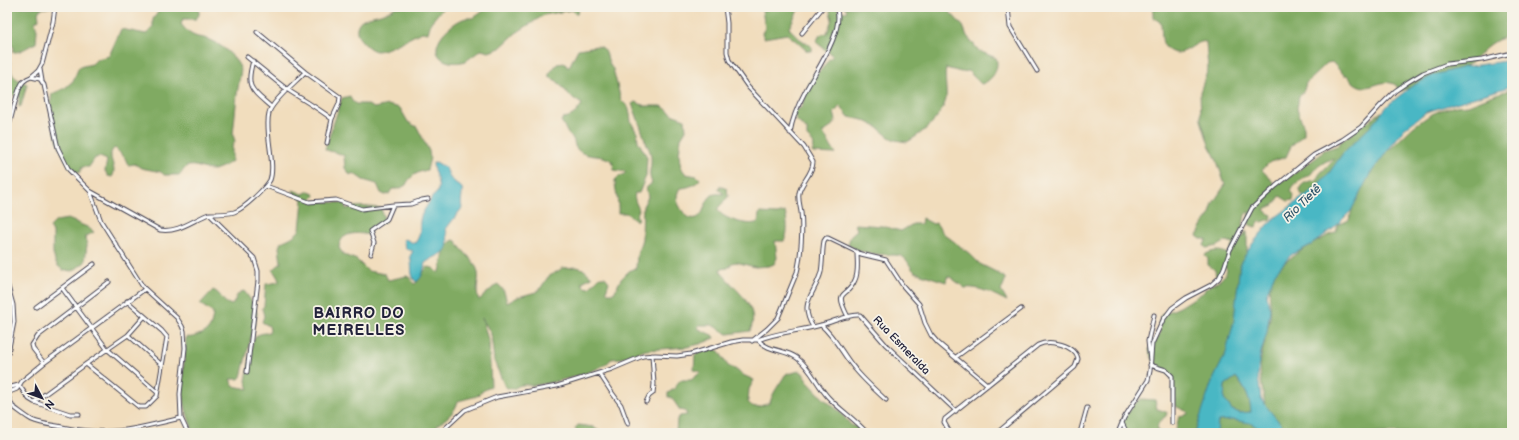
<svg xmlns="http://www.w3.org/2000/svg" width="1519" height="440" font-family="'Balsamiq Sans',sans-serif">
<rect width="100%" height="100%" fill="#f7f3e8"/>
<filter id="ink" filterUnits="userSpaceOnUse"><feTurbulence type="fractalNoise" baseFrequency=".025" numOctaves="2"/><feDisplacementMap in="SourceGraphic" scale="8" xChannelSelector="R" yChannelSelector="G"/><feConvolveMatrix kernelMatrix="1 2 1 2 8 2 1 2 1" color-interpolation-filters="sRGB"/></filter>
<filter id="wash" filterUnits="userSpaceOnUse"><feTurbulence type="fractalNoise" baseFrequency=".012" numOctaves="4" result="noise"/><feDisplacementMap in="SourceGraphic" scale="16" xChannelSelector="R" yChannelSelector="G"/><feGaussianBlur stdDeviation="0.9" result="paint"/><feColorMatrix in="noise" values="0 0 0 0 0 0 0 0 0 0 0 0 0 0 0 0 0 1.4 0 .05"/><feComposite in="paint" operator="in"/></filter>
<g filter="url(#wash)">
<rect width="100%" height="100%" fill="#f1ddbd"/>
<path fill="#80aa62" stroke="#51664e" d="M7,7H52L40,9L38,13L39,19L35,22L37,30L36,43C28,46 21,53 13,52L14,47L7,43Z
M160,7H199V15L196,19H183L181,24C184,28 189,34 195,36C199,38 203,37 207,39C221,44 236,56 241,70L237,94L233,135L235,141L232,147V161C229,164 217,170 212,170C203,170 195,163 186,167C184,169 182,172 180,175H164L161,172L141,168L135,164L128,165L125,158L115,148C104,155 119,167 112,177L108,176L105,171L107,160L100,157L95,158L89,167H82L80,172L77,173C60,163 47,112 52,94L65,88L73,81L79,67L92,64L97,59L109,56L121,29L146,34L153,28V19L159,11Z
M395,7H444L431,22L428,33L422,32C412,36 386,52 376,51C371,50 365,45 361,40C357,36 355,28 359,23C363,15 386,16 395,7Z
M487,7H580L577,14L572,10L544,15L516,33L500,48L489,52L481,50C480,51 467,60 466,61C445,67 427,55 443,34C448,28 458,20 466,18C468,18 470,18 472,18C478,16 483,11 487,7Z
M773,7H801L797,12L789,28L800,39L812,47V51H807L796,41L787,34L764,38L762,33L765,28L762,10H766Z
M831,7H837L839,11L846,12L847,10L844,7H945L963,26L967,36L979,51L996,58C1000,69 991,82 981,84L968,71L961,72L946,68C944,75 947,91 946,99C942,117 922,134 907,142L895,140L889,137L877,127L863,120L849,117L840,106L834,113L836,120L830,128L822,133C829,139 829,146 836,153L835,154L813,153L812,152C816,144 813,142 807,137V130L797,121L793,112L802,107L804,97L812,78L822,69L829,59L833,56L816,42L820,35L827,33L832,19L830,12Z
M1153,7H1512V34C1503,37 1492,42 1485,49C1480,54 1475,60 1469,64C1450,77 1424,83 1403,90L1398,91L1397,86C1379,73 1366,102 1347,75H1344L1332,62L1327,63L1306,83L1304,90L1299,97L1297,109L1304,127V134L1291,146L1286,157L1270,162L1262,170L1273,182V186L1289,177L1320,155L1324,150L1337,146L1344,138L1352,134L1358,126C1369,123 1372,118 1381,112L1384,113L1350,157L1307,196L1302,195C1295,184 1308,181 1317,180C1318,171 1331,166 1334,158C1327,160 1315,167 1311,174C1304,177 1294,183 1290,191L1294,196L1293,200L1288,201L1280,196L1274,205L1264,209L1267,213L1272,215L1271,219L1262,222L1259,221L1257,226L1255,227L1250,225L1248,222L1249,211L1245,215L1241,235L1243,237L1246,231L1247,232V251L1243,272V305L1200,433H1174L1176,429L1179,416L1188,414V412L1175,406L1174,394L1172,389C1178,371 1151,369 1149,349C1154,345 1161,335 1160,328C1160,322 1158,321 1161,315L1180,307L1204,292L1205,289C1213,282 1223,282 1227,270L1225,267L1216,277L1215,270L1208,265V259L1205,256L1206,254C1213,250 1221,250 1228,254L1233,243L1226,241L1218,246L1206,248L1204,245L1207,239H1201L1197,236L1204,223L1209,217L1213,203L1225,185L1216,158L1209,145L1201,120L1200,92L1208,69L1206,42C1196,39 1186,57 1172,52C1157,46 1164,29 1160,22C1158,20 1155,19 1153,17Z
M597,46C610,47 605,62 613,69L621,100L628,107L630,113L631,122L637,133L638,141L647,157L646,176L639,193H635C633,199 637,204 639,210L636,216L639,218L636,221V220L626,213H618C619,202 615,191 615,180C618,176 623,176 626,172L614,170L613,162C604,153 587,159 578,150C574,147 575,143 573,139C572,136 568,135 567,132C565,128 564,125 561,121L563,118C573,117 577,112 582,104L570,96L557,81L549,77V74L557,64L565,63L567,67H569L578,49Z
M7,55C15,70 4,74 27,84L21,106L19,107V92L13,96L7,90Z
M1512,89V433H1290C1282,426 1274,418 1268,410C1264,404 1264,398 1263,392C1259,373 1259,360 1265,342L1264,339C1266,332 1269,325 1270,318C1272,306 1267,293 1271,281C1276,262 1318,240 1336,232L1338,225L1349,220L1352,210L1356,190L1383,156L1413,127L1430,115L1441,110L1456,106L1468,105L1491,96Z
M350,96L352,101L356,104H366L374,108L388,105L400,108L408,122L417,127L429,151L430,158L427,170C417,172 409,177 406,185L399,189H392L389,194L385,195L381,193L377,184L363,180L353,173L350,175L345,168L344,156C337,151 331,153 325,149L342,98Z
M636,102L645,106H662L674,115L685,119L686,130L681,138L679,154L681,168L686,174L697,176L700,179C696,185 687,188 680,188C673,199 680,208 687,217C705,224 702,204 711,196C714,193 720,194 724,194L718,189L719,187H722L727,189L728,197L718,208V210C722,219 750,227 758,222L759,214L761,213L777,214L785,212C787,221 789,232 784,241H775L777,258L774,264L769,266L755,267L736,262L732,263L728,268L720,269C721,274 724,275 727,279C740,294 760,309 750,331L728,334L712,325H699L698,327L699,329L714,336L715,338L700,344L687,347L646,350L622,358L611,359C605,371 549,384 535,385C531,386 526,384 522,385C518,385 515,389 511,389L505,387L494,361L491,334L482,318L489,343L491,386L481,392L477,396L458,401C455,413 447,418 437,425V430L435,433H194C188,418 183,403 183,387C182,370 186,354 186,337C190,338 194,337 198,335C210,333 212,324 213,313L200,304L213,290C223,294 220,302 232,305C237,299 235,293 244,291C249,297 256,307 257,314L241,377L239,379H230L233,386L249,389L246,381L253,341C256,334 261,333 268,333L270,330L269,326L262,322L264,316L262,308L264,306L266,284L279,282L278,278L273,270L281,263L279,247L281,242C288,239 296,236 300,229L303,200L294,193L293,190L303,194L309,191L314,193L315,196L310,201L345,203L346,209C359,205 367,207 381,208L385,222L372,226L369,235C356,232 340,232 339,248L344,255L357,260L368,271L385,274L388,280L407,276L410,278L413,283L415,284C421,279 422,271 428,267L433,268L439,273C444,264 441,245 454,240L456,241C462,252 473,258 477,269C481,279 474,290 479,300L497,284C505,288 505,296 507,303L518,297L536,292L540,289L548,277L563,268L577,267L583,269L592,277L582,282L584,287L589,288L600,277H605L609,282L606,291L608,293H614L621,279L629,271L636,268L637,255L642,239L643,206L648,197L646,188L652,183C647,172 652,168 651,158C651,151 647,146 645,140C641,128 637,116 632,104Z
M922,218L933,224L936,223L943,233L970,254L980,264L996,272L1005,278V281L1001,291L1007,301C995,295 979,286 965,288L950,277H947L946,282L915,272C910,268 909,261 903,257C900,255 895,255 891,255C877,254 859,254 848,244L851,235L857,230L855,224L882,226L901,231L913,224H921Z
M68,219L87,227L94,232L85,237L87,244L85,262L73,271L63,270L58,266L55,261L53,253V233L50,227L56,221Z
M714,349L719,351L728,366L735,369L743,375L754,380L749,389L748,402L752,406L757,407L770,403C772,393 780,384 785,375L799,371L803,373L807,381L823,398L839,411L851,425L861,429L865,433H676L677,419L680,416L687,415L685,411L680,410L671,397H668V393L674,389L680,380H691L701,372L694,370L695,355L702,351Z
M1236,377C1245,390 1250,396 1251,412L1240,413L1232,410L1224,399L1225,385Z
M1141,399L1155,400L1157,409L1167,412L1166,416C1160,421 1154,425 1160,433H1117C1123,422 1130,405 1141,399Z
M1221,420H1248L1271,433H1216L1218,422Z
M578,425L593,427L602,433H577L575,428Z"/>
<path fill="#49b7c4" stroke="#366c80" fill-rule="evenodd" d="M1512,60V86L1426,112L1404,129L1370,174L1351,211L1333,229L1311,245L1291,255L1275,273L1266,295L1270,309L1267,332L1260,356L1258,376L1261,399L1274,416L1285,428L1297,433H1268L1250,423L1233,420L1218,421L1217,433H1195L1211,384L1226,353L1234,320L1240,263L1253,243L1272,220L1314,189L1329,173L1343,153L1370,127L1389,104L1412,86L1434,75L1464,67ZM1236,377C1245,388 1250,398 1251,412L1240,413L1232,410L1224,399L1225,385Z
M436,162L446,168L450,178L462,188C463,195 460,200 462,208L446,229C452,256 442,251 425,263C424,270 422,279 416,282C409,275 413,265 410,256L413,251L406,249L403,240L404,239C408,239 411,243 415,243C423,233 418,226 421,216C424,210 429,203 432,197C434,195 437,194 438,190C440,182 433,172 433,163Z"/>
</g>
<g filter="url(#ink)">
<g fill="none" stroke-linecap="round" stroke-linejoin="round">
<defs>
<path id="minor" d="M725,7L727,23V52L729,60L748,87L804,147L813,162C813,174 801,182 799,193C798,200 800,205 801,212C803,228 801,257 797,272L778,318L767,329L752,341
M1008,7L1010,27L1037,71
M257,32L305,72L340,97L339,104L332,119L327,143
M802,33L823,7
M247,57C261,68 274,80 288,90C303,100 318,108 332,119
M253,61C245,88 252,90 271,107
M40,69L42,81
M31,77L38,71L42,64L53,22L55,7
M7,131C12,119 16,90 23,82C25,80 27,78 31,77L40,79L44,85L58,148L69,170L90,191L101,221L143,287L177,318L182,326L184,331L185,348L180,394L181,418L188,433
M790,133C792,119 798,105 805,92C815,72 846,30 836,7
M266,186L309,202L336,200L362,209L393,205L411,204L422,200L428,199
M90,191L160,230C178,233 193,220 209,214L254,258L258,271V281L247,372
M210,214C233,214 237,214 254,198C260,192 266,187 270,180C276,164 264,131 269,113C271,102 297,81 305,72
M371,254L374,243L370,231L387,219L393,205
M7,283L13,305L14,322L7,358
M62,288L107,349L157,392
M36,307L94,264
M848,317C833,287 847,300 855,280C859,272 857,261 857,252
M821,325C836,338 843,355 855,369C864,380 875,390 886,400
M813,327C798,302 815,295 821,272C823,262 822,251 824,241L826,238H828L861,254L886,260L903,286L919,304L925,323L931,335L938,343L988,385
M128,335L162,365
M758,340C778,332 801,331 821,325C833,322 848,314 860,315L886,345L956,411
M956,357L1021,309
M1150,361L1148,341L1154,315
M44,363L33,349L32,345L38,336L109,282
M86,364L139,407H146L157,396L167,337L162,331L127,301
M1150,365L1166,370L1172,376V423
M599,373L610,390L621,405L628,424
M19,385L29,399L34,402L70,414H79
M7,388L19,385
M7,393L17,389L22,381L44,363L145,289
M7,394L12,405
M34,402L86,364L128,335L144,317
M646,402L649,396L653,393L654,384L652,355
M7,403C16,408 23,415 32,420C41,424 52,425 62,427C109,437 136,429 181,418
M1122,423L1127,433
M440,433L465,410L497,397L557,386L612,369L643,356L655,355L677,356L691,354L731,342L743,340H758C769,352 785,349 797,358C811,368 817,385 828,397C840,410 855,419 867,433
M950,433L944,422L945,419L1038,345C1050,339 1075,345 1078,359L1075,367L997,433
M1080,433L1087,408
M1118,433L1124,418L1148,380L1150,371L1152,344L1163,320L1172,308L1186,298L1211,285L1219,278L1224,268L1230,250L1252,208L1276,186L1314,155L1342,140L1361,127L1381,105L1395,91L1408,82L1423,73L1447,64L1482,60L1512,53"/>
</defs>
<use href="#minor" stroke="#413e4e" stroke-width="5"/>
<use href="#minor" stroke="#fff" stroke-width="3"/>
</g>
</g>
<g text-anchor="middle" stroke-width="3.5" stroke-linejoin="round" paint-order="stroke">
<g font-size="11" fill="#22223b" stroke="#f7f3e8">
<text transform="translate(902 345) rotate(46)" y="4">Rua Esmeralda</text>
</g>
<g font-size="12" font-style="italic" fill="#30566b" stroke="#f7f3e8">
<text transform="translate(1302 203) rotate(-44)" y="4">Rio Tietê</text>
</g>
<g font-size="15" font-weight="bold" letter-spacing="1" fill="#22223b" stroke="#f7f3e8">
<text x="359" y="318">BAIRRO DO<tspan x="359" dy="17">MEIRELLES</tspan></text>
</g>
</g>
<rect width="1519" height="440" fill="none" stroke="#f7f3e8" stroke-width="24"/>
<g transform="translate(42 398) rotate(131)" stroke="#f7f3e8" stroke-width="3" paint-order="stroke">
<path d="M0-3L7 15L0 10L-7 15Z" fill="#22223b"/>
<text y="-6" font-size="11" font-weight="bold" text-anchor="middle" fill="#22223b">N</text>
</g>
</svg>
